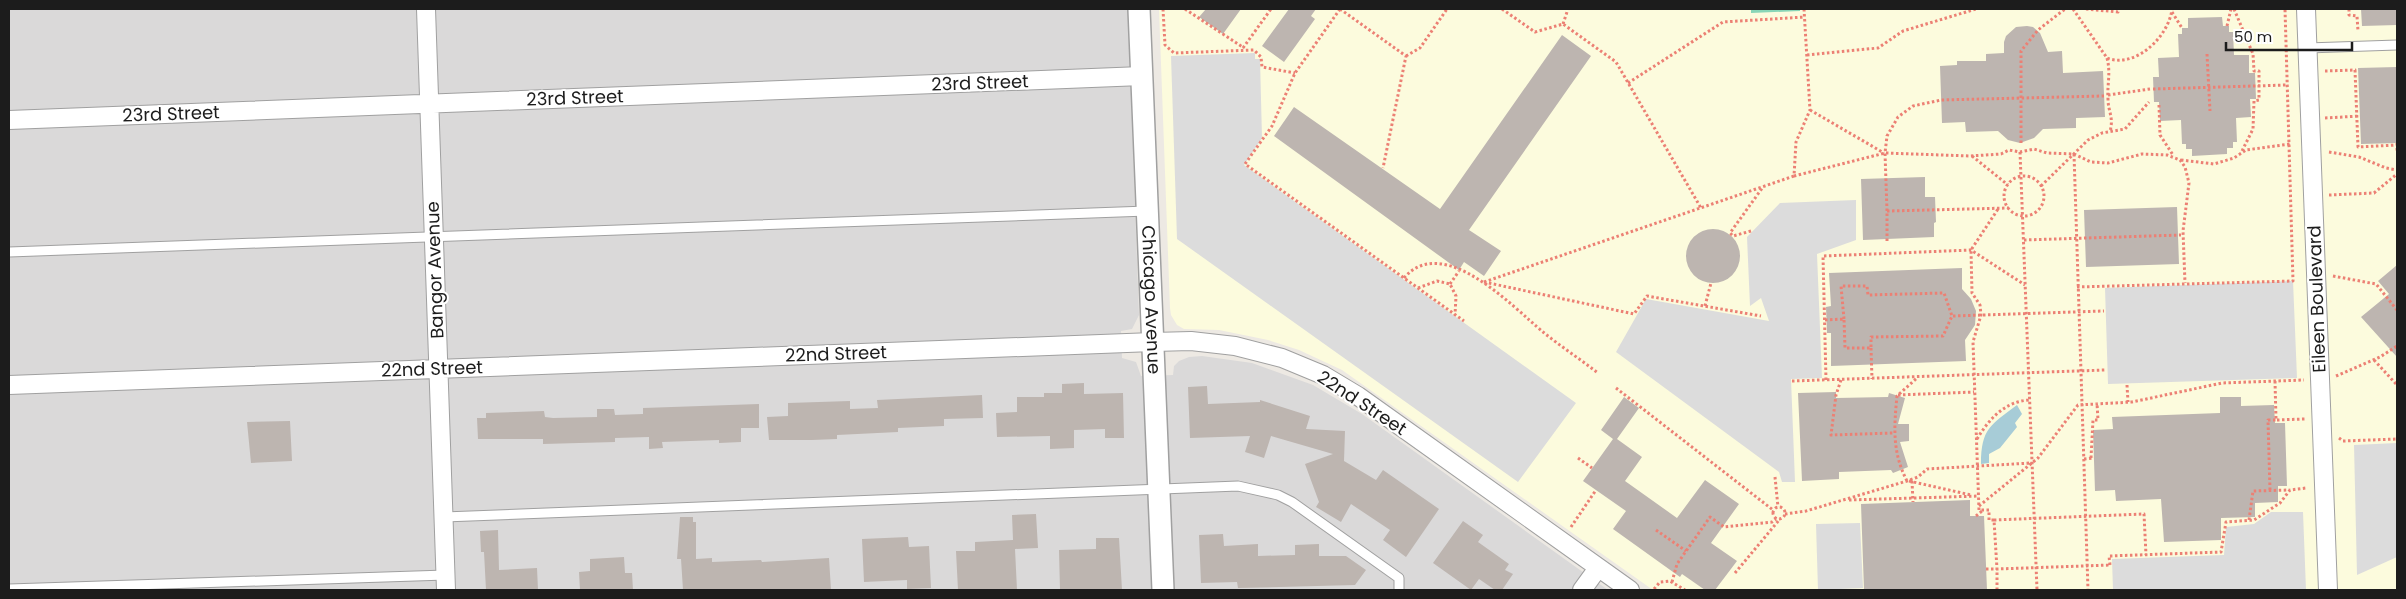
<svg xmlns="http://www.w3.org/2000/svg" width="2406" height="599" font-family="Poppins,sans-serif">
<rect width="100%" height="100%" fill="#ede9e3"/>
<path fill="#dad9d9" d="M9,9H1128L1139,315L1132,329L1121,331L1122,358L1136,362L1141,376L1173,375L1174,366L1179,361L1189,357L1202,356L1252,363L1313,385L1362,414L1608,590H9Z"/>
<path fill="#fcfbdd" d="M1159,9H2397V590H1653L1342,370L1299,350L1268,340L1219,330L1184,329L1177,325L1171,315L1170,308Z"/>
<path fill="#88d5b7" d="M1751,9H1800V11L1751,13Z"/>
<path fill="#dcdcdc" d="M1255,53V59H1260L1262,138L1244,165L1576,403L1518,482L1177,239L1171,56Z
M1856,200V240L1817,254L1822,378L1791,379L1795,482H1782L1779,472L1616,352L1646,299L1769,321L1761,298L1750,306L1747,237L1780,203Z
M2293,281L2297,378L2108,384L2105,288Z
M2397,443V557L2357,575L2354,445Z
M2271,512H2303L2306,590H2113L2112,559L2224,555L2226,527L2254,524Z
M1860,523L1863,588L1818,590L1816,524Z"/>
<path fill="#a7ccd7" d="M2017,405L2022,414L2015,423L2017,427L2000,448L1989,454V463L1981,464C1981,428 1991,425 2017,405Z"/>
<path fill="#bdb5b0" d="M1206,9H1241L1223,34L1199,17Z
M1289,9H1316L1311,16L1315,19L1284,62L1262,46Z
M2361,9H2397V25L2362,26Z
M2222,17L2223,26H2229V32H2233L2234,55H2249V73H2255L2256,99H2250L2251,117L2236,118L2237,142H2233V148H2227V154L2192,156V149H2186V144H2182L2181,120L2160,121L2159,102H2154L2153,77H2159L2158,58L2179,57L2178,34H2182V28H2188V18Z
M2027,26L2033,27L2040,33L2048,52L2062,51L2063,73L2103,71L2105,117L2076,118V128L2043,129L2034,138L2020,143L2008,140L1998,131L1966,132L1965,122L1942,123L1940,66L1957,65V61H1986V54L2004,53V42L2006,36L2016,27Z
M1562,35L1591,56L1469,230L1501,251L1484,276L1464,262L1459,270L1274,136L1294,107L1440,209Z
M2397,67V143L2361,144L2358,68Z
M1925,177V197H1935L1936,222L1934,223V237L1863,240L1861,179Z
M2177,207L2179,264L2086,267L2084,210Z
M1686 256a27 27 0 1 1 54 0a27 27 0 1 1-54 0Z
M2397,265V357L2361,317L2389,294L2378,281Z
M1962,268V289L1971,299L1976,311L1975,325L1965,340L1966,361L1831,366V333H1827L1826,307L1831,306L1829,273Z
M1084,383V394L1123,393L1124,438H1105V429L1074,430V448L1050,449V436L997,437L996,413L1017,412V397H1044V393H1062V384Z
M1207,386L1208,404L1260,402V400L1310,416L1306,429L1345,431L1344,461L1376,480L1383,470L1439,509L1406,557L1383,540L1390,530L1351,504L1341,522L1316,507L1319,502L1305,464L1333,454L1271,436L1264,458L1245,452L1250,436L1190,438L1188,387Z
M1836,392V398L1888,397L1889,393L1905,398L1898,424H1909V441L1900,442L1908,467L1893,473L1891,470L1839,472V479L1802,481L1798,393Z
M982,395L983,418L944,419V426L898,428V432L837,435V439L812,440H769L767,417L788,416V403L850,401V409L878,408L877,400Z
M1624,397L1639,408L1617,439L1642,457L1625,481L1677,518L1705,480L1739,504L1711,543L1737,561L1715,590H1705L1682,574L1680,577L1613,529L1626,511L1583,481L1613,439L1601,430Z
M2220,397H2241V406L2274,405L2275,423H2285L2287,486H2278V502L2255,503V517L2221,518V540L2164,542L2161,499L2116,501L2115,490L2095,491L2093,430L2113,429L2112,417L2220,413Z
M759,404V428H741V442L719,443V440L662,442L663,448L649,449V437L615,438V442L543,444V439H478L477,418H486V413L544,411L545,417L553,418L597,417V409H614L615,415L643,414V408Z
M290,421L292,461L251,463L247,422Z
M1970,500V516H1984L1987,590H1864L1861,504Z
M1036,514L1038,548L1015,549L1017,590H958L956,551H975V542L1013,540L1012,515Z
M680,517H693V522H696V559L712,558V562L761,560L762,562L829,558L831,590H683L681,559H677Z
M1463,521L1483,535L1478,542L1509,564L1505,570L1513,574L1502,590H1495L1479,579L1471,590L1433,563Z
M498,530L499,570L537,568L538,590H486L484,552H481L480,531Z
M1223,534L1224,546L1258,544V556L1295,555V545L1319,544V556H1346L1366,570L1355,585L1238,588L1237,582L1201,583L1199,535Z
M908,537L909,547L929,546L931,588L907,589V580L864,582L862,539Z
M1096,538H1119L1122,590H1060L1059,550L1096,549Z
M624,557L625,573H632L633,590H580L579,572L590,571V559Z"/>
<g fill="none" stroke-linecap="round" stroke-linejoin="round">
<defs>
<path id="service" d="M2307,48L2397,45
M9,252L1147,211
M444,517L1238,486L1278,495L1292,502L1399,578V590
M9,589L446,575"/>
<path id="minor" d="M426,9L446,590
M2306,9L2328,590
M9,120L1142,76
M9,385L1153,342L1191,341L1235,346L1282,358L1323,375L1358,396L1630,590
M1582,590L1598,568"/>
<g id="tertiary">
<path id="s1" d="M1139,9L1163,590"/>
</g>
</defs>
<use href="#service" stroke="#a0a0a0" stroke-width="11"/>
<use href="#minor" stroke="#a0a0a0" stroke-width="20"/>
<use href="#tertiary" stroke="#a0a0a0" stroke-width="24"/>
<path stroke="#ec8074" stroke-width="3" stroke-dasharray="2.5 2.5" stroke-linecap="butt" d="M1163,9L1165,45L1174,53L1254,50L1261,57L1262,67L1295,73
M1185,9L1244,48
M1340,9L1295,73L1272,126L1245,164L1464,321
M1340,9L1406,56L1383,168
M1502,9L1535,32L1563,24L1616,62L1701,208
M1804,9L1810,110L1796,142L1794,176L1885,153L1970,156L2001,154L2009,150L2020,152L2034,149L2047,153L2074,154L2091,162L2108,163L2142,154L2167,155L2180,160L2185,167L2189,183L2183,231L2185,283
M2073,9L2107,58C2136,69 2169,36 2172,9
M2086,9L2118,12V9
M2234,9L2253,54L2254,71H2259V100L2254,101L2253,129L2242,151
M2349,9V15L2357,16L2358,31
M2172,12L2182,28
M1563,24L1568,9
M2227,26L2231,9
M1243,48L1271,9
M2207,54L2210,111
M1807,55L1878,48L1903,31L1976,9
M1406,56L1420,48L1447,9
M2107,58C2111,73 2107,84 2108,99C2108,111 2114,118 2110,131
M2325,71L2355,70L2358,147L2397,145
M1628,83L1723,22L1805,17
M2153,89L2287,85
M2108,95L2150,89
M2159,105L2160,135L2173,155
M1810,110L1884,153
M2325,118L2360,116
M2021,143V51L2038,30L2065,9
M2397,143V151
M2020,152L2037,590
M2329,152L2359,157L2386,168L2397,170
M2074,154L2088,590
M1972,156L2008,185
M2181,160L2214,164L2234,158L2246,150L2290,144
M2004 196a20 20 0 1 1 40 0a20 20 0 1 1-40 0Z
M2041,186L2088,140L2102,133L2125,129L2149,102
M2329,195L2374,193L2397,174
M1887,211L1885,153L1887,136L1898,117L1913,106L1941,100L2104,96
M1751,231L1733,236L1730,233L1763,187
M2024,240L2181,235
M1887,241V211L2009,208
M2333,276L2376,284L2397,310
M1404,278C1443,232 1513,307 1543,332C1560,346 1580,359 1598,373
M1484,282L1794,176
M1484,282L1634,314L1647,296L1761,316
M1450,284L1459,271
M2077,287L2293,281L2285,9
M1418,288L1437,281L1450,284L1456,296L1455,315
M1705,306L1711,283
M1844,319L1841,286H1867L1868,295L1944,293L1952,316
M1825,320L1844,319L1845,348H1871V337L1943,336L1952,316L2104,311
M1871,348L1872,379
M2374,360L2397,385
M2336,376L2380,357L2397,346
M1826,380L1823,256L1971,250L2025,285
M1841,380L1836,395L1831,435L1893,433
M1792,381L2105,370
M2275,381L2276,420L2305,419
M2127,385L2128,402
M1616,388L1773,510
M1898,395L1974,392
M2339,438L2343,441L2397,439
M1977,439C1989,419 2005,401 2030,400
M1578,458L1592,468
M2091,458L2093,420H2098L2097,403
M2084,459L2094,458
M1775,477L1778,507
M1907,481C1892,452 1894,427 1897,396L1917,378
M1909,481L1971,495
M1912,481L1913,502
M2270,490L2268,420H2276
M1849,500L1979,496
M1979,506L2038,458L2078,405L2132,402L2222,383L2304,380
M1773 513a6 6 0 1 1 12 0a6 6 0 1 1-12 0Z
M1785,514L1806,511L1907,481L1918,477L1927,469L2031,463
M1976,516L1982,511
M1994,520H1989V510H1979L1973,342L1981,315L1980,305L1972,293L1971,250L1998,209
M2249,520L2253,491L2289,490
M1571,527L1596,490
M1656,530L1686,551
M2110,565L2109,556L2221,552L2226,522L2254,520L2280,503L2290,490L2306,488
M1986,569H1997L1994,520L2144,514L2146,555
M1735,573L1780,519
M1672,582L1677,564L1710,517L1724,527L1772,522L1776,519
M1654,589L1660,582L1670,581L1685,590
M1997,590V569L2111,565"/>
<use href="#service" stroke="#fff" stroke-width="9"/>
<use href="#minor" stroke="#fff" stroke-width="18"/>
<use href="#tertiary" stroke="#fff" stroke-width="21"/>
</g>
<g text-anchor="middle" stroke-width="4" stroke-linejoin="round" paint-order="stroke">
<g font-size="18" fill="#1c1c1c" stroke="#fff">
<text transform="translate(980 83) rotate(-2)" y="6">23rd Street</text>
<text transform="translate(575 98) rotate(-2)" y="6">23rd Street</text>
<text transform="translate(171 114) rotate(-2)" y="6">23rd Street</text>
<text transform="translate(435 270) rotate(-92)" y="6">Bangor Avenue</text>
<text transform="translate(2317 299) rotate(-92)" y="6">Eileen Boulevard</text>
<text dy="6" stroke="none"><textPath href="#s1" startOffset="291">Chicago Avenue</textPath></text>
<text transform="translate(836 354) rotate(-2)" y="6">22nd Street</text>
<text transform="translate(432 369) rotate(-2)" y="6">22nd Street</text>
<text transform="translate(1362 403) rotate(33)" y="6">22nd Street</text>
</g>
</g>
<rect width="2406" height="599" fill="none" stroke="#1c1c1c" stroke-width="20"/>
<path d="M2226 42v8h126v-8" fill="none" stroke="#1c1c1c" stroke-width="2.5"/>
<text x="2234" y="42" font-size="15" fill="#1c1c1c" stroke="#ffffff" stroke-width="4" paint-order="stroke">50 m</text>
</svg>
